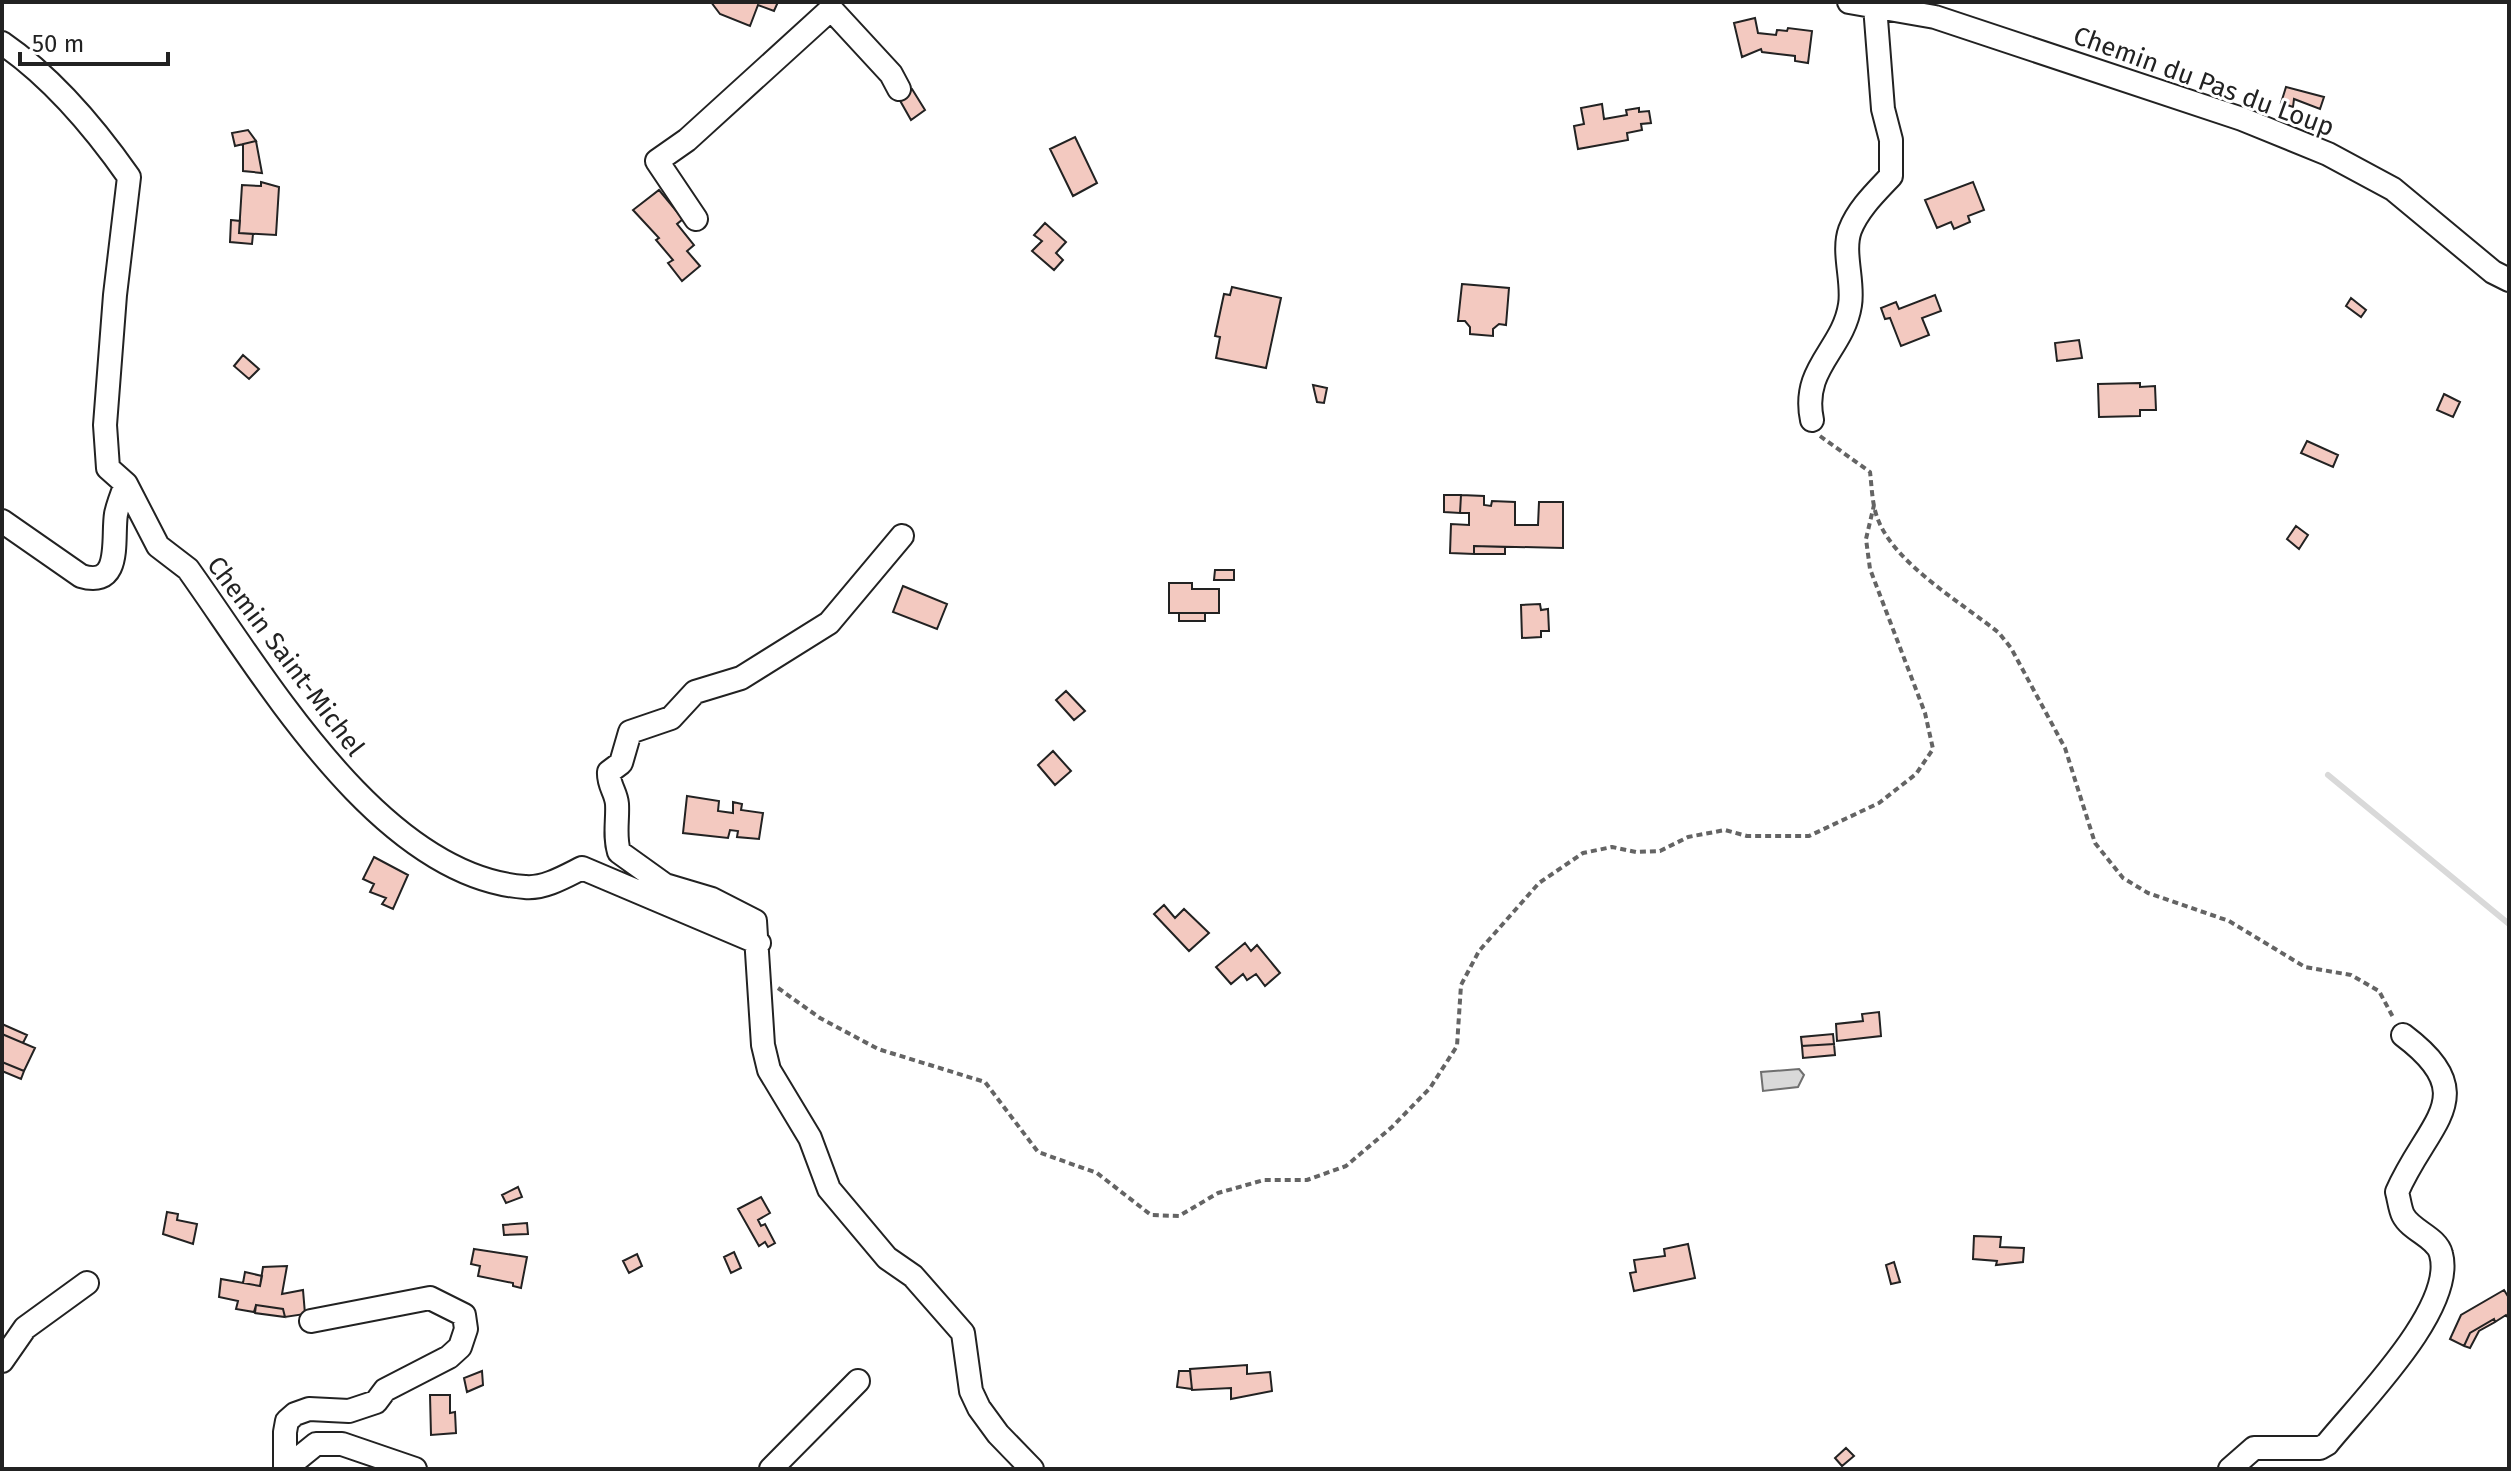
<svg xmlns="http://www.w3.org/2000/svg" width="2511" height="1471" font-family="'Fira Sans',sans-serif">
<rect width="100%" height="100%" fill="#fff"/>
<path fill="#d9d9d9" stroke="#6f6f6f" stroke-width="2" d="M1799,1069L1804,1075L1798,1087L1763,1091L1761,1072Z"/>
<g fill="none" stroke-linecap="round" stroke-linejoin="round">
<path stroke="#d9d9d9" stroke-width="6" d="M2328,775L2509,924"/>
</g>
<path fill="#f3c9c0" stroke="#222" stroke-width="2" d="M711,2H778L774,11L758,5L750,26L720,14Z
M1755,18L1758,33L1776,35L1777,30L1787,31L1788,28L1812,31L1808,63L1795,61V56L1762,52L1761,49L1742,57L1734,23Z
M2286,87L2324,97L2320,109L2294,99L2293,107L2281,103Z
M912,89L925,110L911,120L898,97Z
M1602,104L1604,119L1627,115L1626,110L1639,108V112L1649,111L1651,123L1641,124L1642,130L1627,133L1628,140L1578,149L1574,126L1584,124L1581,108Z
M248,130L256,141L235,146L232,133Z
M1075,137L1097,183L1073,196L1050,149Z
M256,141L262,173L243,171V144Z
M261,182L279,187L276,235L239,233L242,185L261,186Z
M1973,182L1984,210L1968,216L1970,222L1954,229L1951,222L1937,228L1925,200Z
M659,190L683,219L677,224L694,245L687,251L700,266L682,281L668,263L673,260L656,240L659,238L633,210Z
M231,220L240,221L239,233L253,234L252,244L230,242Z
M1045,223L1066,242L1056,253L1063,260L1054,270L1032,251L1042,241L1034,235Z
M1462,284L1509,288L1506,325L1499,324L1493,329V336L1470,334V327L1465,321H1458Z
M1232,287L1281,298L1266,368L1216,358L1220,337L1215,336L1224,294L1230,295Z
M1935,295L1941,311L1922,318L1929,335L1901,346L1890,318L1885,319L1881,308L1896,302L1899,309Z
M2351,298L2366,310L2361,317L2346,306Z
M2079,340L2082,358L2057,361L2055,343Z
M243,355L259,369L249,379L234,366Z
M2140,383V387L2155,386L2156,410H2140V416L2099,417L2098,384Z
M1313,385L1327,388L1324,403L1317,402Z
M2444,394L2460,402L2453,417L2437,410Z
M2307,441L2338,455L2333,467L2301,453Z
M1444,495H1461L1460,513L1444,512Z
M1461,495L1484,496V505L1491,506L1492,501L1515,502V525H1538L1539,502H1563V548L1474,546V554L1450,553L1451,524L1469,525V513H1460Z
M2296,526L2308,535L2299,549L2287,539Z
M1474,546L1505,547V554H1474Z
M1215,570H1234V580H1214Z
M1169,583H1192V589H1219V613H1169Z
M903,586L947,604L937,629L893,612Z
M1540,604L1541,610L1548,609L1549,631H1541V637L1522,638L1521,605Z
M1179,613H1205V621H1179Z
M1066,691L1085,711L1074,720L1056,700Z
M1053,751L1071,771L1055,785L1038,765Z
M687,796L719,801L718,811L733,813V802L742,804L741,810L763,813L759,839L737,837L738,831L730,830L728,838L683,833Z
M374,857L408,875L393,909L382,904L386,898L370,892L374,884L363,879Z
M1164,905L1175,918L1184,909L1209,933L1189,951L1154,914Z
M1245,943L1251,951L1257,945L1280,973L1265,986L1256,974L1247,980L1243,974L1231,984L1216,967Z
M1879,1012L1881,1036L1837,1041L1836,1024L1863,1021L1862,1014Z
M2,1024L27,1035L23,1043L2,1034Z
M2,1034L35,1048L24,1071L2,1062Z
M1833,1034L1834,1044L1802,1046L1801,1037Z
M1834,1044L1835,1055L1803,1058L1802,1046Z
M2,1062L24,1071L21,1079L2,1071Z
M518,1187L522,1197L506,1203L502,1195Z
M761,1197L770,1213L758,1220L761,1226L765,1224L775,1243L768,1247L765,1242L759,1246L738,1209Z
M167,1212L178,1214L177,1220L197,1224L193,1244L163,1234Z
M527,1223L528,1234L504,1235L503,1225Z
M1974,1236L2001,1237L2000,1247L2024,1248L2023,1262L1996,1265L1997,1261L1973,1259Z
M1688,1244L1695,1278L1634,1291L1630,1273L1636,1272L1634,1260L1665,1256L1664,1249Z
M474,1249L527,1257L521,1288L513,1286V1283L478,1276L480,1266L471,1264Z
M734,1252L741,1268L731,1273L724,1257Z
M637,1254L642,1266L629,1273L623,1261Z
M1894,1262L1900,1282L1891,1284L1886,1265Z
M287,1266L282,1294L303,1290L305,1314L285,1317L283,1309L256,1305L254,1312L236,1309L238,1301L219,1297L221,1279L260,1286L263,1267Z
M245,1272L262,1276L260,1286L243,1283Z
M2504,1290L2509,1298V1319L2506,1315L2495,1322L2494,1319L2470,1333L2464,1346L2450,1339L2461,1315Z
M256,1305L283,1309L285,1317L255,1313Z
M2494,1319L2495,1322L2479,1331L2470,1348L2464,1346L2470,1333Z
M1247,1365V1374L1270,1372L1272,1391L1231,1399V1388L1192,1390L1190,1369Z
M482,1371L483,1385L467,1392L464,1378Z
M1179,1371H1190L1192,1389L1177,1387Z
M430,1395H450V1413L455,1412L456,1433L431,1435Z
M1846,1448L1854,1456L1842,1466L1835,1458Z"/>
<g fill="none" stroke-linecap="round" stroke-linejoin="round">
<defs>
<path id="minor" d="M1849,2L1935,17L2242,119L2328,154L2393,189L2493,272L2509,280
M2,43C53,78 94,127 129,177L115,295L105,425L108,468L126,484L158,546L188,569C264,675 380,877 525,887C544,889 566,876 582,868L759,943
M696,219L657,161L687,140L831,9L891,74L899,89
M1812,420C1801,368 1843,350 1850,305C1854,282 1842,252 1850,230C1858,209 1876,192 1891,176V140L1883,109L1875,6
M2,521L81,576C123,589 112,538 116,514C118,504 122,494 126,484
M902,536L829,623L741,678L695,692L671,718L630,732L621,763L609,772C608,785 616,792 617,804C618,820 614,836 619,852L665,885L712,899L755,921L763,1045L769,1070L810,1138L829,1189L887,1258L913,1276L963,1333L971,1391L979,1408L998,1434L1032,1469
M2,1361L25,1328L87,1283
M285,1469V1432L287,1421L295,1414L309,1409L349,1411L376,1402L385,1390L449,1357L460,1347L466,1329L464,1315L430,1298L311,1321
M285,1469L316,1444H342L415,1469
M771,1469L858,1381
M2230,1469L2254,1448H2320L2327,1444C2360,1403 2456,1308 2441,1254C2437,1237 2411,1231 2403,1215C2400,1209 2399,1199 2397,1192C2428,1121 2484,1096 2403,1035"/>
</defs>
<use href="#minor" stroke="#222" stroke-width="26"/>
<path stroke="#646464" stroke-width="4" stroke-dasharray="6 4" stroke-linecap="butt" d="M1820,436L1870,472C1872,488 1872,507 1879,522C1897,565 1962,603 1999,633L2011,648L2065,748L2095,843L2123,878L2148,893L2229,921L2305,967L2351,975L2379,991L2394,1019
M778,988L820,1018L878,1049L985,1082L1038,1152L1097,1173L1151,1215L1179,1216L1218,1193L1264,1180H1307L1346,1166L1392,1127L1430,1088L1457,1046L1461,985L1479,951L1539,883L1583,853L1612,847L1636,852L1660,851L1688,837L1725,830L1747,836H1809L1879,803L1916,774L1933,749L1925,713L1870,569L1866,539L1874,505"/>
<use href="#minor" stroke="#fff" stroke-width="22"/>
</g>
<g text-anchor="middle" stroke-width="6" stroke-linejoin="round" paint-order="stroke">
<g font-size="26" fill="#222" stroke="#fff">
<text transform="translate(2204 81) rotate(20)" y="9">Chemin du Pas du Loup</text>
<text transform="translate(286 656) rotate(53)" y="9">Chemin Saint-Michel</text>
</g>
</g>
<rect width="2511" height="1471" fill="none" stroke="#222222" stroke-width="8"/>
<path d="M20 52v12h148v-12" fill="none" stroke="#222222" stroke-width="4"/>
<text x="32" y="52" font-size="24" fill="#222222" stroke="#ffffff" stroke-width="6" paint-order="stroke">50 m</text>
</svg>
